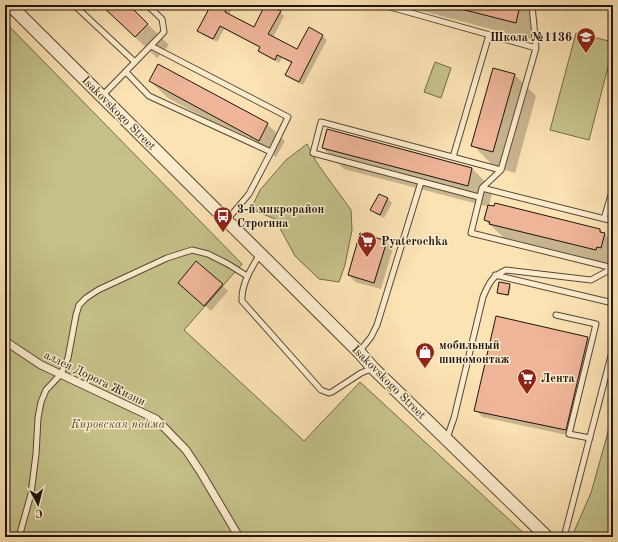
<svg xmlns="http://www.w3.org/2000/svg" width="618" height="542" font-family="'Old Standard TT',serif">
<rect width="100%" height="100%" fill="#fce3b4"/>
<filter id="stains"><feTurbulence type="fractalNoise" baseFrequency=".005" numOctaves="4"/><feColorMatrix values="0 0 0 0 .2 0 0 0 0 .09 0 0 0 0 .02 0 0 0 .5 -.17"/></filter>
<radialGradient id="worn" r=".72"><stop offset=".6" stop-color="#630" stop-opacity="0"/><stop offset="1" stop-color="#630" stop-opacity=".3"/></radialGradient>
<path fill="#c5c289" stroke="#716c4a" d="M5,22L242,264L184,330L304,441L360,382L528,537H5Z
M576,33L613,42V48L589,140L550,130Z
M435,62L451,68L441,98L424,92Z
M307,144L317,163L351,210L352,230L345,265L339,282L319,279L295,256L275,219L251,209L260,190L286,160Z
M613,414V537H573L572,536L591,493Z"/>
<path fill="#0003" d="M101,5H128L169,45L157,58Z
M212,5H234L229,15L254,28L266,5L280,12L284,16L273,38L298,51L309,29L323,36L327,40L303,85L291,79L286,75L292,64L282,58L279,63L264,55L259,51L261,48L224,29L217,42L203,35L198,31Z
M399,5H522L538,21L533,40Z
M494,69L515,75L536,96L515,173L494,167L473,145Z
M150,81L267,124L285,141L276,157L168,98Z
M327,130L472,168L493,190L489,206L600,230L613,242V270L507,241L485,220L489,207L344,169L323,148Z
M379,195L388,199L392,203L384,218L376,214L372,210Z
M386,242L393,248L381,289L355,282L349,275Z
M222,285L228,291L211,311L185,289Z
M509,285L511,287L509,296L500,294L498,293Z
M587,338L594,345L572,436L482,417L476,410Z"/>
<path fill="#efb599" stroke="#1d150c" d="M101,5H129L148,24L135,37Z
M211,5H228L225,12L254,27L265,5H269L281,11L268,34L297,49L309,27L323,35L299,82L285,75L292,62L277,55L275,60L258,51L260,47L220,26L213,39L197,31Z
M458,5H520L516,23L457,8Z
M158,64L268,123L259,141L149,81Z
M493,68L515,74L493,152L471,146Z
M327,129L472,168L468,186L322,148Z
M379,194L388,198L380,215L370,210Z
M495,203L600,229V232L605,233L601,248L597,247L596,250L489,224L490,222L484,220L488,205L494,206Z
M360,233L387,241L374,283L348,275Z
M196,261L223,284L204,306L178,283Z
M499,282L510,284L508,295L497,293Z
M496,316L588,337L566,430L474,411Z"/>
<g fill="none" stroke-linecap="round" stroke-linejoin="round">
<defs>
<path id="service" d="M74,5L135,62L102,96
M383,5L536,48
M135,62L164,32L162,19L147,5
M126,72L149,96L271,152L288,117L151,46
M453,157L489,35
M501,170L536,48L532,5
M482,188L613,221
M479,197L313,153L321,122L501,170L482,188L471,233L613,268
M604,219L613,188
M227,220L249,194L271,152
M260,254C252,267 241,284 242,301L321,390L329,393L332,392L361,373L373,368
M495,275L613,303
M556,315L596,324L569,434L590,438
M359,352L371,337L377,325L421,182
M447,438L454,418L483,297C489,283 492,276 506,270L591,280L613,268
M19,537L31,494L36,454L38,418L41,402L46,390L61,374L68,358L76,315L79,305L86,298L98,290L167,258L192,250L208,254L228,264L247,276
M564,537L613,348"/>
<path id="pedestrian" d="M5,341L41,365L156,419L186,450L200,471L239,537"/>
<path id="tertiary" d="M10,5L359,352L373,368L547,537"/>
</defs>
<use href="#service" stroke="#554836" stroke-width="7"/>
<use href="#pedestrian" stroke="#554836" stroke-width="9"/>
<use href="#tertiary" stroke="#554836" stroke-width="14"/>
<use href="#service" stroke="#fdedce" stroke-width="5"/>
<use href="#pedestrian" stroke="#fdedce" stroke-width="7"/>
<use href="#tertiary" stroke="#fdedce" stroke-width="12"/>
</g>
<defs>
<symbol id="school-pin" viewBox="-11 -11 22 30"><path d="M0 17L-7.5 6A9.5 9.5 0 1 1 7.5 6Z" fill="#8f2418" stroke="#fdedce"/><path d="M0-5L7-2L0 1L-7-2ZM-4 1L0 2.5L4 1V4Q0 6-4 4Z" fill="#fff"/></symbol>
<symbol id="bus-pin" viewBox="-11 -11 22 30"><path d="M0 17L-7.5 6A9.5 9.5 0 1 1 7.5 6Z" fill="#8f2418" stroke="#fdedce"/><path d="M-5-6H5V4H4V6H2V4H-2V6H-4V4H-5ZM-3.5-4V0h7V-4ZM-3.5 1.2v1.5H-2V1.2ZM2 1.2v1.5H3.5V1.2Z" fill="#fff"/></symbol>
<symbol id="supermarket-pin" viewBox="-11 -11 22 30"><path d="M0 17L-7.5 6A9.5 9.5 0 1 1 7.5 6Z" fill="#8f2418" stroke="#fdedce"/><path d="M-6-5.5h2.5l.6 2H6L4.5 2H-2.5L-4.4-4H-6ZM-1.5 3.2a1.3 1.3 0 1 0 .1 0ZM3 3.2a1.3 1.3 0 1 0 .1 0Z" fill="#fff"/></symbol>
<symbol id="shop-pin" viewBox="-11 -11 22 30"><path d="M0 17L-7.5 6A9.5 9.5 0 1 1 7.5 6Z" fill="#8f2418" stroke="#fdedce"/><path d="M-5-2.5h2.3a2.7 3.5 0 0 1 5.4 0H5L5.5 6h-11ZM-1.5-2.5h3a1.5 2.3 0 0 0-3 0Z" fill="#fff"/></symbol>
</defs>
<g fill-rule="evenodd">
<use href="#school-pin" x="575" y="26" width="22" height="30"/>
<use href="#bus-pin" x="212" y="205" width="22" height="30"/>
<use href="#supermarket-pin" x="356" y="230" width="22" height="30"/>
<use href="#shop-pin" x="414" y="341" width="22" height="30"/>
<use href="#supermarket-pin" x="516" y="367" width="22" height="30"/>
</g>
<g text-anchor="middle" stroke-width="3" stroke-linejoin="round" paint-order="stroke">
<g font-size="12" font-weight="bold" fill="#1d150c" stroke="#fdedce" text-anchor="start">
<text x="572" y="41" text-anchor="end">Школа №1136</text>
<text x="237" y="213">3-й микрорайон<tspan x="237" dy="14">Строгина</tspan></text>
<text x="381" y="245">Pyaterochka</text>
<text x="439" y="349">мобильный<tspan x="439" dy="14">шиномонтаж</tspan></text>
<text x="541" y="382">Лента</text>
</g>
<g font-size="12" fill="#1d150c" stroke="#fdedce">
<text transform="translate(119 113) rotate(45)" y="4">Isakovskogo Street</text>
<text transform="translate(95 378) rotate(26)" y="4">аллея Дорога Жизни</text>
<text transform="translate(389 382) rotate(45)" y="4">Isakovskogo Street</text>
</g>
<g font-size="12" font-style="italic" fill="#585238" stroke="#fdedce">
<text x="118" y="428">Кировская пойма</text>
</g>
</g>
<rect width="618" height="542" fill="none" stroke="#fce3b4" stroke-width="20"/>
<rect x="6" y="6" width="606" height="530" fill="none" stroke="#1d150c" stroke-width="2"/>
<rect x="10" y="10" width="598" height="522" fill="none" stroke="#1d150c"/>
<g transform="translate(38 504) rotate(173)" stroke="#fdedce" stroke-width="3" paint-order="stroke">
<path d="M0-3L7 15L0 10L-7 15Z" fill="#1d150c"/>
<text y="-6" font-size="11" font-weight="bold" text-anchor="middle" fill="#1d150c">С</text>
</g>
<rect width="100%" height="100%" filter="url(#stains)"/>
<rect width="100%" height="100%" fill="url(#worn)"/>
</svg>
